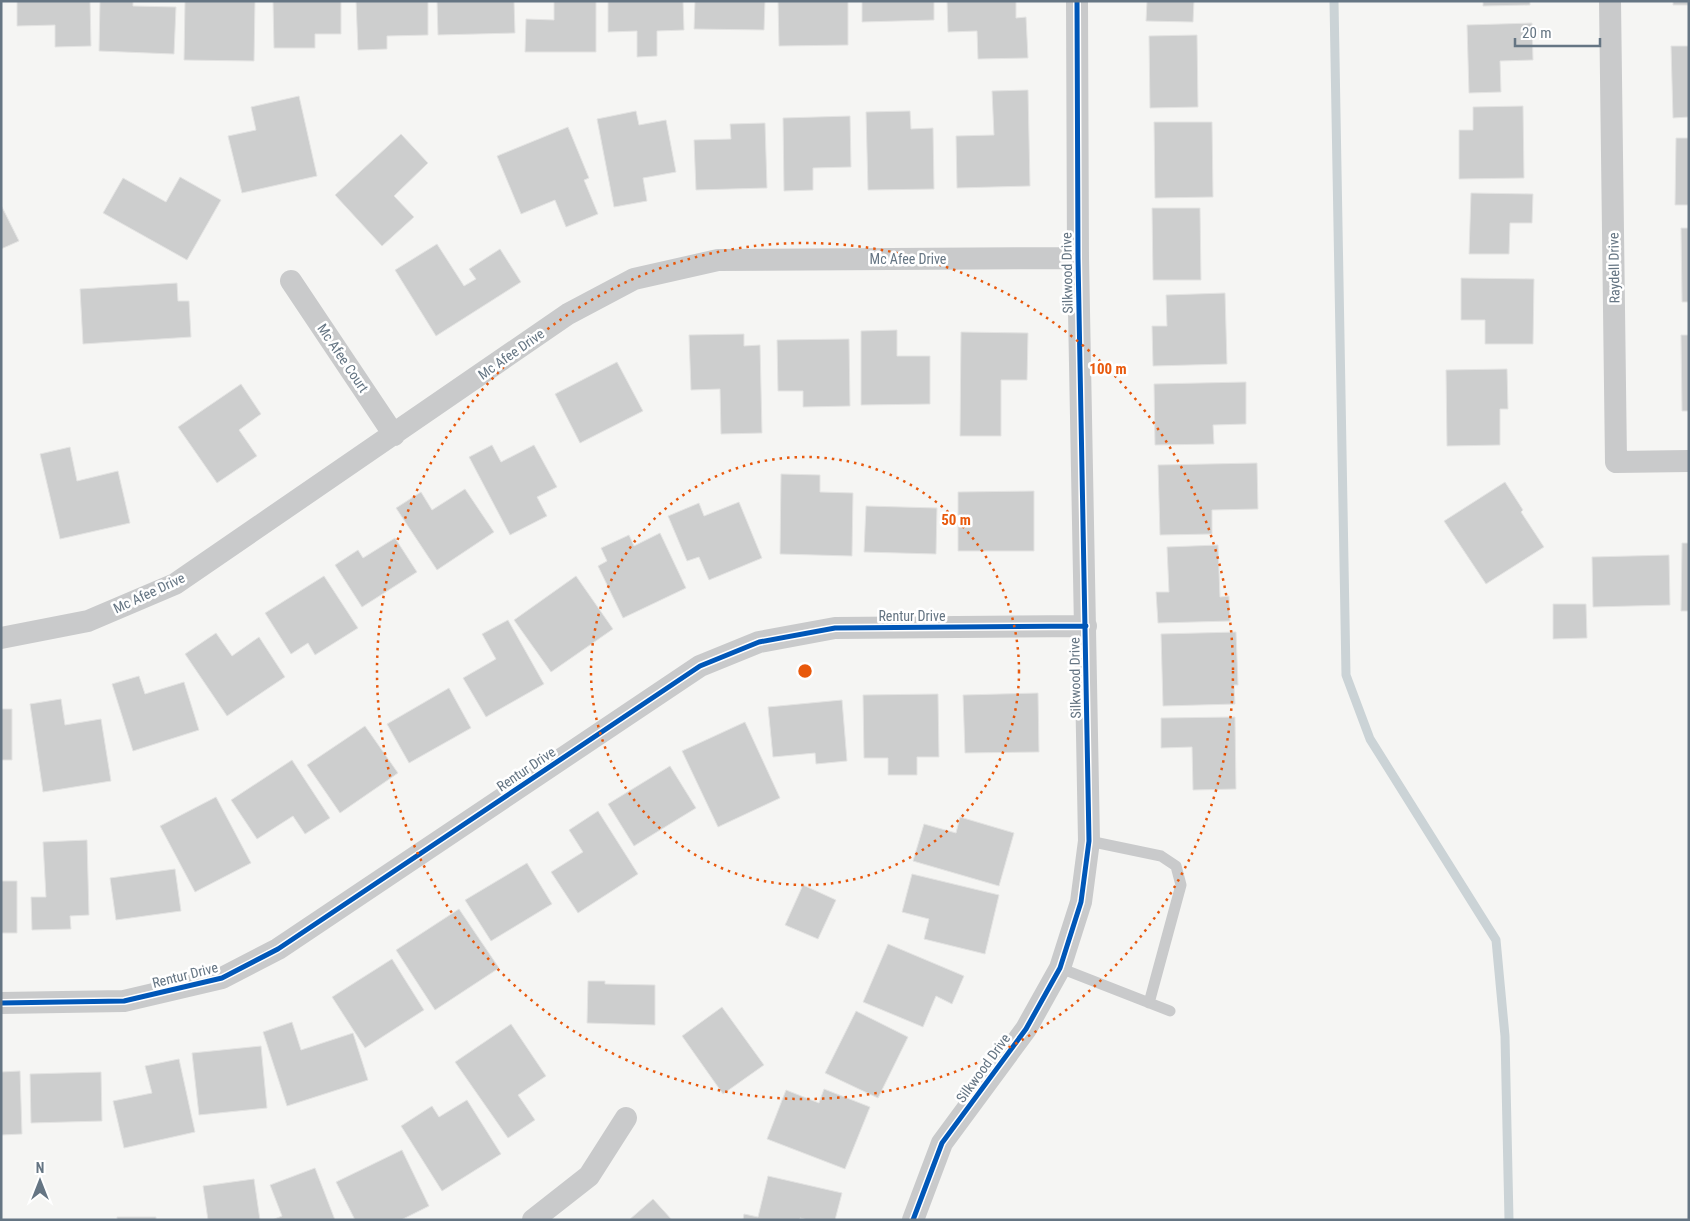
<svg xmlns="http://www.w3.org/2000/svg" width="1690" height="1221" font-family="'Roboto Condensed',sans-serif">
<rect width="100%" height="100%" fill="#f5f5f3"/>
<g fill="none" stroke-linecap="round" stroke-linejoin="round">
<path stroke="#cbd3d6" stroke-width="9" d="M1334,1L1346,675L1370,739L1496,940L1505,1036L1509,1220"/>
</g>
<path fill="#cdcece" stroke="#e4e4e3" d="M17,1H90L91,46L55,47V25L17,26Z
M100,1H133V6L176,7L174,54L99,51Z
M185,1H255L254,61L184,60Z
M273,1H341V34H315V48H274Z
M356,1H428V35L387,36V49L358,50Z
M437,1H514L515,33L438,35Z
M554,1H596V52H525L526,19L554,20Z
M608,1H683L684,30L657,31V56L637,57V31L608,32Z
M695,1H765L764,30L694,29Z
M778,1H848V45L779,46Z
M862,1H934V20L862,22Z
M947,1H1016V18L1026,17L1028,58L978,59L977,31L948,32Z
M1147,1H1194L1193,22L1146,21Z
M1483,1H1530V5L1483,6Z
M1673,1H1689V5H1673Z
M1532,23L1533,60L1500,61L1501,92L1469,93L1467,25Z
M1197,35L1198,107L1150,108L1149,36Z
M1671,46H1689V117L1673,118Z
M1028,90L1030,186L957,188L956,136L994,135L992,91Z
M299,96L317,176L242,193L228,136L256,130L251,107Z
M1523,106L1524,178L1459,179V130H1473V107Z
M636,111L639,125L666,120L676,172L643,178L647,201L614,207L597,119Z
M910,111L911,129L933,128L934,189L868,190L866,112Z
M850,116L851,167L813,168V190L784,191L783,118Z
M1154,122H1212L1213,197L1155,198Z
M765,123L767,188L696,190L694,140L731,139L730,124Z
M568,127L589,178L584,180L598,214L566,227L555,200L521,214L497,156Z
M401,134L428,163L394,196L414,217L382,246L335,195Z
M1676,138H1689V205H1675Z
M180,177L221,200L187,260L103,213L123,178L166,202Z
M1471,193L1533,194L1532,223H1510L1509,254H1469Z
M1,205L19,241L1,249Z
M1152,208H1200L1201,280H1153Z
M1681,228H1689V302H1682Z
M437,244L464,286L476,279L469,269L500,249L521,282L436,336L395,270Z
M1461,278L1534,279L1533,344H1485V320H1461Z
M177,283L178,301H189L191,337L83,344L80,289Z
M1225,293L1227,364L1153,366L1152,326H1167L1166,295Z
M897,330V356H930V404L861,405V331Z
M961,332L1028,333L1027,380H1001V436H960Z
M744,334V346L760,345L762,433L721,434L720,389L691,390L689,335Z
M1681,335H1689V411H1682Z
M849,339L850,406L803,407V391H778L777,340Z
M617,362L643,411L580,443L555,394Z
M1507,369L1508,409H1500V445L1447,446L1446,370Z
M1246,382V424L1213,425L1214,444L1155,445L1154,384Z
M241,384L261,414L239,430L257,456L217,483L178,427Z
M492,445L501,462L534,445L557,487L537,497L547,516L510,535L469,457Z
M70,447L77,481L118,471L130,523L60,539L40,454Z
M1257,463L1258,509L1212,510V534L1160,535L1158,465Z
M781,474L820,475V492L853,493L852,556L780,554Z
M1505,482L1523,510L1521,512L1544,547L1486,584L1444,521Z
M465,489L494,532L437,570L396,508L421,492L432,510Z
M1034,491V551H958V492Z
M739,502L762,558L709,580L699,557L687,561L668,516L699,503L704,516Z
M866,506L937,508L936,554L864,552Z
M660,533L686,588L623,618L598,566L607,561L601,548L629,535L634,546Z
M395,538L417,572L362,607L335,565L358,550L363,558Z
M1682,543H1689V611H1681Z
M1218,545L1220,597L1229,596L1230,621L1158,623L1156,592H1169L1167,547Z
M1669,555L1670,605L1593,607L1592,557Z
M324,576L358,628L315,655L308,643L291,654L265,613Z
M576,576L613,629L551,672L514,620Z
M1553,604H1586L1587,638L1553,639Z
M508,620L544,684L486,717L463,678L496,659L482,634Z
M1236,632L1238,685H1234L1235,704L1163,706L1161,634Z
M216,633L232,656L259,637L285,677L227,716L185,654Z
M139,676L145,694L184,682L199,730L133,751L112,684Z
M449,688L471,728L409,763L387,724Z
M1038,693L1039,752L965,753L963,695Z
M938,694L939,757H917V775H888V758H864L863,695Z
M61,699L65,725L101,719L111,781L43,792L30,704Z
M842,700L847,761L816,764L815,753L773,757L768,707Z
M1,709H12V760H1Z
M1235,717L1236,789L1193,790L1192,747L1161,748V718Z
M745,722L780,798L718,827L682,751Z
M365,726L398,773L340,813L307,765Z
M292,760L330,818L305,834L293,816L257,839L231,800Z
M670,766L696,808L634,846L608,804Z
M216,797L251,863L195,892L160,826Z
M598,811L638,874L578,913L551,872L583,852L569,830Z
M960,817L1014,833L999,886L913,861L924,824L956,833Z
M87,840L89,915L70,916L71,929L32,930L31,897H46L43,842Z
M527,863L552,904L491,941L465,900Z
M175,869L181,911L116,920L110,878Z
M912,874L999,895L985,954L924,939L929,919L902,912Z
M1,881H17V933H1Z
M803,885L836,900L818,939L785,925Z
M459,909L499,968L435,1010L396,950Z
M888,944L964,976L952,1004L936,996L923,1027L863,1002Z
M392,959L424,1010L365,1048L332,997Z
M588,981H605V984L655,985V1025L587,1023Z
M722,1007L764,1065L723,1094L682,1036Z
M856,1011L908,1037L878,1098L825,1073Z
M292,1022L301,1050L353,1033L368,1080L287,1106L263,1032Z
M511,1024L546,1076L518,1095L535,1120L508,1138L455,1062Z
M261,1046L267,1108L199,1115L192,1053Z
M179,1059L195,1132L124,1148L113,1101L152,1093L145,1066Z
M20,1071L22,1134L1,1135V1072Z
M101,1072L102,1121L31,1123L30,1074Z
M824,1089L870,1107L845,1169L767,1139L786,1090L819,1103Z
M467,1100L501,1154L442,1191L401,1126L432,1106L439,1117Z
M402,1150L429,1206L401,1220H355L336,1182Z
M315,1168L335,1220H272L282,1216L270,1185Z
M768,1176L842,1193L835,1220H808L800,1218V1220H743L744,1214L758,1217Z
M254,1179L260,1220H208L203,1186Z
M653,1199L672,1220H629Z
M117,1217H156V1220H117Z"/>
<g fill="none" stroke-linecap="round" stroke-linejoin="round">
<path stroke="#c9cacb" stroke-width="11" d="M1089,841L1161,856L1176,866L1181,885L1149,1003
M1060,968L1170,1011"/>
<path stroke="#c9cacb" stroke-width="22" d="M1610,1L1616,462L1689,461
M291,281L394,435
M1,638L88,621L175,584L568,314L634,279L718,260L1078,258
M1,1003L124,1001L222,978L278,949L700,666L759,642L835,628L1086,626
M533,1220L589,1176L626,1118
M913,1220L942,1143L1026,1029L1060,968L1081,902L1089,841L1078,258L1077,1"/>
<defs>
<path id="cycleway" d="M1,1003L124,1001L222,978L278,949L700,666L759,642L835,628L1086,626
M913,1220L942,1143L1026,1029L1060,968L1081,902L1089,841L1078,258L1077,1"/>
</defs>
<use href="#cycleway" stroke="#fff" stroke-width="8"/>
<use href="#cycleway" stroke="#0057b8" stroke-width="5"/>
</g>
<g fill="none" stroke="#e8590c" stroke-width="2.5" stroke-dasharray="2.5 5">
<circle cx="805" cy="671" r="214"/>
<circle cx="805" cy="671" r="428"/>
</g>
<g text-anchor="middle" stroke-width="5" stroke-linejoin="round" paint-order="stroke">
<g font-size="14" fill="#657583" stroke="#fff">
<text x="908" y="264">Mc Afee Drive</text>
<text transform="translate(1614 268) rotate(-91)" y="5">Raydell Drive</text>
<text transform="translate(1067 273) rotate(-91)" y="5">Silkwood Drive</text>
<text transform="translate(511 354) rotate(-35)" y="5">Mc Afee Drive</text>
<text transform="translate(343 358) rotate(56)" y="5">Mc Afee Court</text>
<text transform="translate(149 593) rotate(-25)" y="5">Mc Afee Drive</text>
<text x="912" y="621">Rentur Drive</text>
<text transform="translate(1075 678) rotate(-91)" y="5">Silkwood Drive</text>
<text transform="translate(526 769) rotate(-34)" y="5">Rentur Drive</text>
<text transform="translate(185 975) rotate(-14)" y="5">Rentur Drive</text>
<text transform="translate(983 1068) rotate(-54)" y="5">Silkwood Drive</text>
</g>
</g>
<circle cx="805" cy="671" r="8" fill="#e8590c" stroke="#fff" stroke-width="2.5"/>
<g font-size="15" text-anchor="middle" font-weight="bold" fill="#e8590c" stroke="#fff" stroke-width="5" stroke-linejoin="round" paint-order="stroke">
<text x="1108" y="374">100 m</text>
<text x="956" y="525">50 m</text>
</g>
<rect width="1690" height="1221" fill="none" stroke="#657583" stroke-width="5"/>
<g transform="translate(40 1181)" stroke="#ffffff" stroke-width="4" paint-order="stroke">
<path d="M0-4L9 19L0 12L-9 19Z" fill="#657583"/>
<text y="-8" font-size="14" font-weight="bold" text-anchor="middle" fill="#657583">N</text>
</g>
<path d="M1515 38v8h85v-8" fill="none" stroke="#657583" stroke-width="2.5"/>
<text x="1522" y="38" font-size="15" fill="#657583" stroke="#ffffff" stroke-width="4" paint-order="stroke">20 m</text>
</svg>
